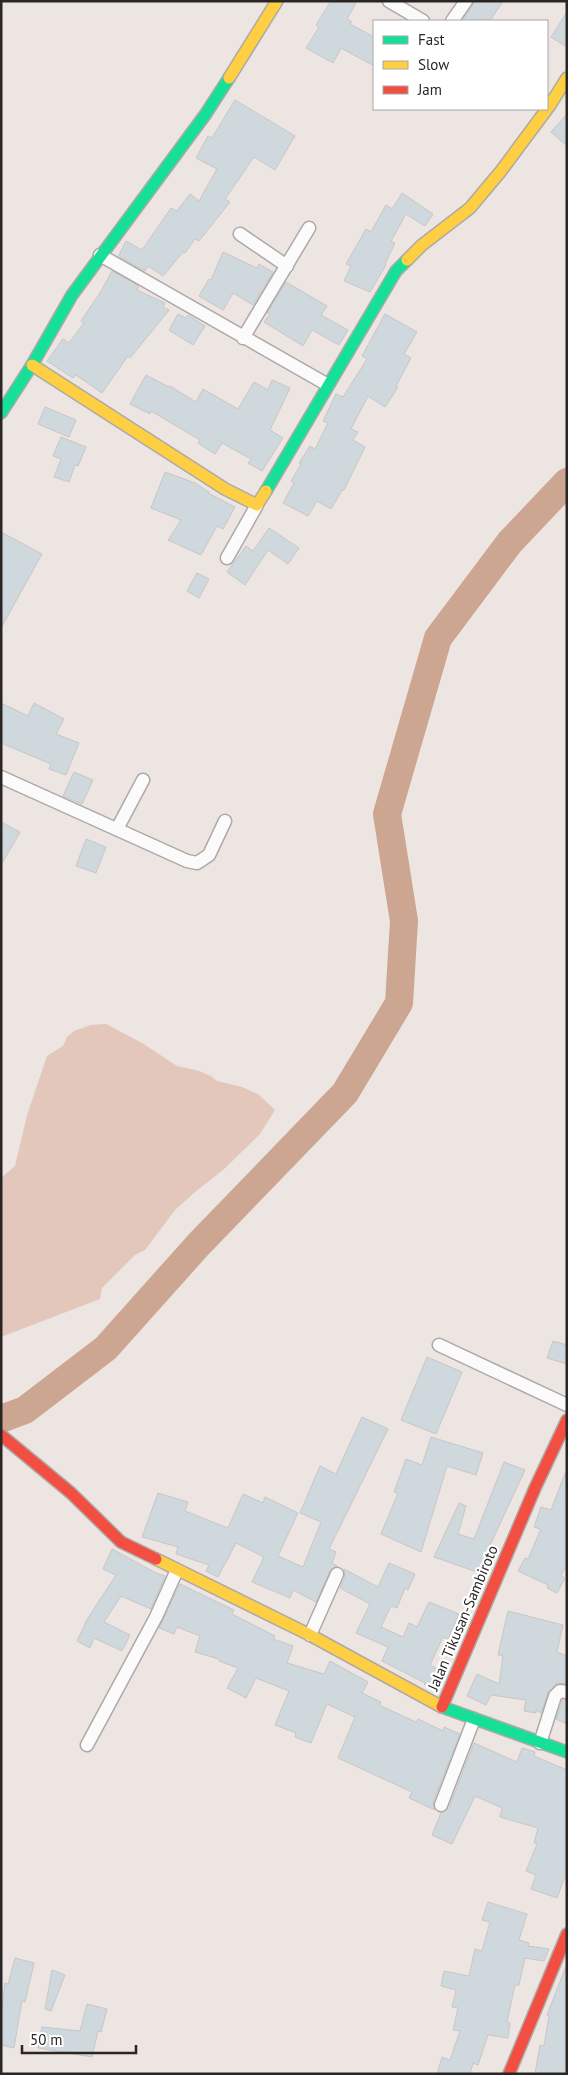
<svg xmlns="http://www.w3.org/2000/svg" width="568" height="2075" font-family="'PT Sans',sans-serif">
<rect width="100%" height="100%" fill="#ece5e2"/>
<path fill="#e2c7ba" d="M106,1024L142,1043L177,1066L199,1071L211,1076L217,1081L242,1087L258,1094L275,1110L260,1134L223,1170L195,1192L175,1210L145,1250L135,1255L102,1288L100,1299L1,1337V1178L15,1166L27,1115L47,1056L63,1046L67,1037L74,1031L91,1025Z"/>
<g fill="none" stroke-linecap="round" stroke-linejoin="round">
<path stroke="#cda692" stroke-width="28" d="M1,1419L25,1410L106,1348L199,1244L345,1093L399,1003L404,921L387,814L438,638L510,542L567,482"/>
</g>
<path fill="#cfd8dd" stroke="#c8c6c6" d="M331,1H357L347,19L352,22L350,24L374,37V66L341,48L333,63L306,48L319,27L316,25Z
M475,1H503L490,21H462Z
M567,12V47L551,37Z
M235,100L295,136L275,170L254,157L225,199L230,202L199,241L195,239L185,253L183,252L163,276L148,266L145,271L120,257L119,255L126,241L142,250L171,208L177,211L190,194L199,201L217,169L196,158L208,136L212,138Z
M567,114V146L551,132Z
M402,193L433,214L425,226L406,214L391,241L395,243L385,264L386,265L370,292L344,281L351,266L346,264L366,229L371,232L386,205L392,209Z
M223,252L257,268L259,264L273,272L253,305L233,293L223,310L199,296L209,279L211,280Z
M112,271L139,286L137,290L165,303L163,307L169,310L130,358L128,356L102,393L76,375L73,378L47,361L63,339L69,343L84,323L81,321L100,293Z
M286,282L327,306L321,315L348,330L339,345L312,330L303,346L264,322L270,314L267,313Z
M178,314L186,318L188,315L205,326L193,345L169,330Z
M385,314L417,332L404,354L411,358L396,386L398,387L385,407L368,396L351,429L358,432L353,440L365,447L344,490H342L331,509L317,501L308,516L283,503L294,483L291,481L301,464L299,463L310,446L315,449L328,423L323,421L336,394L343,397L367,359L362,356Z
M146,375L169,387L170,386L196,402L203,389L238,409L254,382L268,390L272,380L290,388L270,430L283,438L262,471L248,463L251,459L222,443L215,454L198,443L200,440L151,411L150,414L130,404Z
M45,407L76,420L69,437L38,424Z
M61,437L86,447L78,466L75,465L69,482L54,477L61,459L53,456Z
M165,472L195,483L209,492L208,493L235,507L223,529L217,526L201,555L168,540L181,520L151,508Z
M269,528L299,548L288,564L268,550L245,585L227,572L246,546L253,551Z
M1,532L42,554L1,628Z
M197,573L209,579L199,598L187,591Z
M1,703L28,716L34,703L64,719L56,734L79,743L66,775L49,769L51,764L1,743Z
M74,772L93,780L82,804L63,796Z
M1,822L20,832L1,865Z
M86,839L106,847L96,873L76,866Z
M553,1341L567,1345V1364L547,1358Z
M427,1357L462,1372L436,1434L401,1420Z
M362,1417L388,1429L329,1549L336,1552L332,1563L337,1566L330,1571L316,1602L293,1590L290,1598L252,1582L264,1557L236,1543L218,1577L206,1571L209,1565L176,1554L178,1547L142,1537L158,1493L188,1502L185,1511L228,1528L243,1494L263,1503L265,1497L298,1513L278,1556L303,1567L321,1522L300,1513L320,1466L336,1474Z
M431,1437L483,1453L476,1475L447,1466L421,1552L381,1534L398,1493L394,1492L406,1459L422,1465Z
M504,1462L525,1470L485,1556L480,1573L434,1557L459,1503L466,1506L458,1534L474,1539Z
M566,1471L567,1564L561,1576L565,1578L557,1593L547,1588L548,1585L518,1571L525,1558L528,1559L541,1529L534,1527L541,1507L551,1510Z
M112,1549L156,1573L165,1576L151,1609L121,1596L104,1622L130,1635L122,1651L94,1638L90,1648L77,1641L88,1618L116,1575L103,1569Z
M389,1563L415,1574L408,1590L405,1588L397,1608L391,1606L381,1627L403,1637L409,1623L417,1627L429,1602L459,1614L448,1639L443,1637L430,1665L443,1672L435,1690L424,1684L425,1683L382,1661L388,1647L356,1633L370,1604L340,1588L345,1577L344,1569L378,1587Z
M180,1584L234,1610L232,1614L275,1636L273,1639L293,1646L287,1663L324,1674L330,1661L368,1682L362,1693L381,1702L379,1705L416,1722L418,1719L443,1731L444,1727L460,1734L433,1802L435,1810L409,1798L412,1792L338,1758L355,1717L327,1704L311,1743L295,1737L296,1733L275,1725L289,1691L256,1678L246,1698L227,1688L238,1668L219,1661V1659L195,1652L200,1636L177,1627L174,1634L159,1628Z
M508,1611L563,1625L557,1652L567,1656V1684L557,1683L549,1690L541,1713L536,1710V1713L524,1711L526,1700L491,1695L486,1705L467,1696L477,1674L499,1684L503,1656L498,1655Z
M563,1700H567V1724L556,1719Z
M474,1743L517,1762L522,1748L535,1752L534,1756L567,1770V1871L557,1898L531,1889L536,1875L526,1871L537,1844L534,1843L538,1828L500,1817L502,1808L475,1796L452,1844L432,1835L441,1813L449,1808Z
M488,1902L527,1914L519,1940L529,1943L528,1946L549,1949L544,1961L525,1958L519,1985H515L507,2022L510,2023L508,2038L488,2035L478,2065L473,2063L470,2074H437L442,2057L450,2060L460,2031L453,2030L458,2008L452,2007L456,1990L441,1986L444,1971L469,1976L475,1949L482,1951L490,1922L482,1920Z
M15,1958L34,1963L25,2002L22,2001L14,2048L1,2045V2012L5,1983L8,1984Z
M567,1964V2074H535L540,2045L544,2046L549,2016L547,2015Z
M52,1970L65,1975L51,2011L45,2009Z
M87,2004L107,2009L101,2032L98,2031L92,2057L38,2048L42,2027L80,2031Z"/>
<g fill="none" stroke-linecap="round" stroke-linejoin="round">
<defs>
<path id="street" d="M389,1L423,21
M452,21L466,1
M240,234L287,266
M100,255L328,385
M243,338L309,228
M227,558L257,505
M1,777L187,861L197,863L209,855L225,821
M117,829L143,780
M439,1345L567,1405
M310,1635L337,1574
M540,1743L555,1696L560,1691L567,1692
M87,1745L156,1617L177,1570
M441,1805L474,1719"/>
<path id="fast" d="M1,413L32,365L72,295L205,115L229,78
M266,491L396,271L407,260
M442,1707L567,1752"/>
<path id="slow" d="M229,78L277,1
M407,260L422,245L470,208L501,171L550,105L567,78
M32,365L225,489L257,505L266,491
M156,1559L310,1635L442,1707"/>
<path id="jam" d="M1,1435L71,1493L121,1542L156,1559
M442,1707L535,1488L567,1420
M509,2074L567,1934"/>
</defs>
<use href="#street" stroke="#aea9a7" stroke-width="15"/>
<use href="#fast" stroke="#aea9a7" stroke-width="14"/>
<use href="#slow" stroke="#aea9a7" stroke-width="14"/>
<use href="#jam" stroke="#aea9a7" stroke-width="14"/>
<use href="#street" stroke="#fcfbfb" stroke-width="12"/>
<use href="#fast" stroke="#16e098" stroke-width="11"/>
<use href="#slow" stroke="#ffcf43" stroke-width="11"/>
<use href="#jam" stroke="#f24e42" stroke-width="11"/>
</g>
<g text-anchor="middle" stroke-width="4.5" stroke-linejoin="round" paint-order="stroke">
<g font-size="15" fill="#2a2624" stroke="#fff">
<text transform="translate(463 1618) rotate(-67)" y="5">Jalan Tikusan-Sambiroto</text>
</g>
</g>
<rect width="568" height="2075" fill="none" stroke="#2a2624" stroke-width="5"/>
<rect x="373" y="20" width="175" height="90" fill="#ffffff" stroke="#aaa8a7"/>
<rect x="383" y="36" width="25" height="8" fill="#16e098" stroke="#aaa8a7"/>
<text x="418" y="45" font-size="15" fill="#2a2624">Fast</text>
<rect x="383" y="61" width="25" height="8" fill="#ffcf43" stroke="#aaa8a7"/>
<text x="418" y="70" font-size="15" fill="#2a2624">Slow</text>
<rect x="383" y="86" width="25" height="8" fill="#f24e42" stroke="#aaa8a7"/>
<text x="418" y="95" font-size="15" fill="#2a2624">Jam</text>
<path d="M22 2045v8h114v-8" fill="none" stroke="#2a2624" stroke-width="2.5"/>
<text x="30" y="2045" font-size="15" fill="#2a2624" stroke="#ffffff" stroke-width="4" paint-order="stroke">50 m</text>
</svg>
